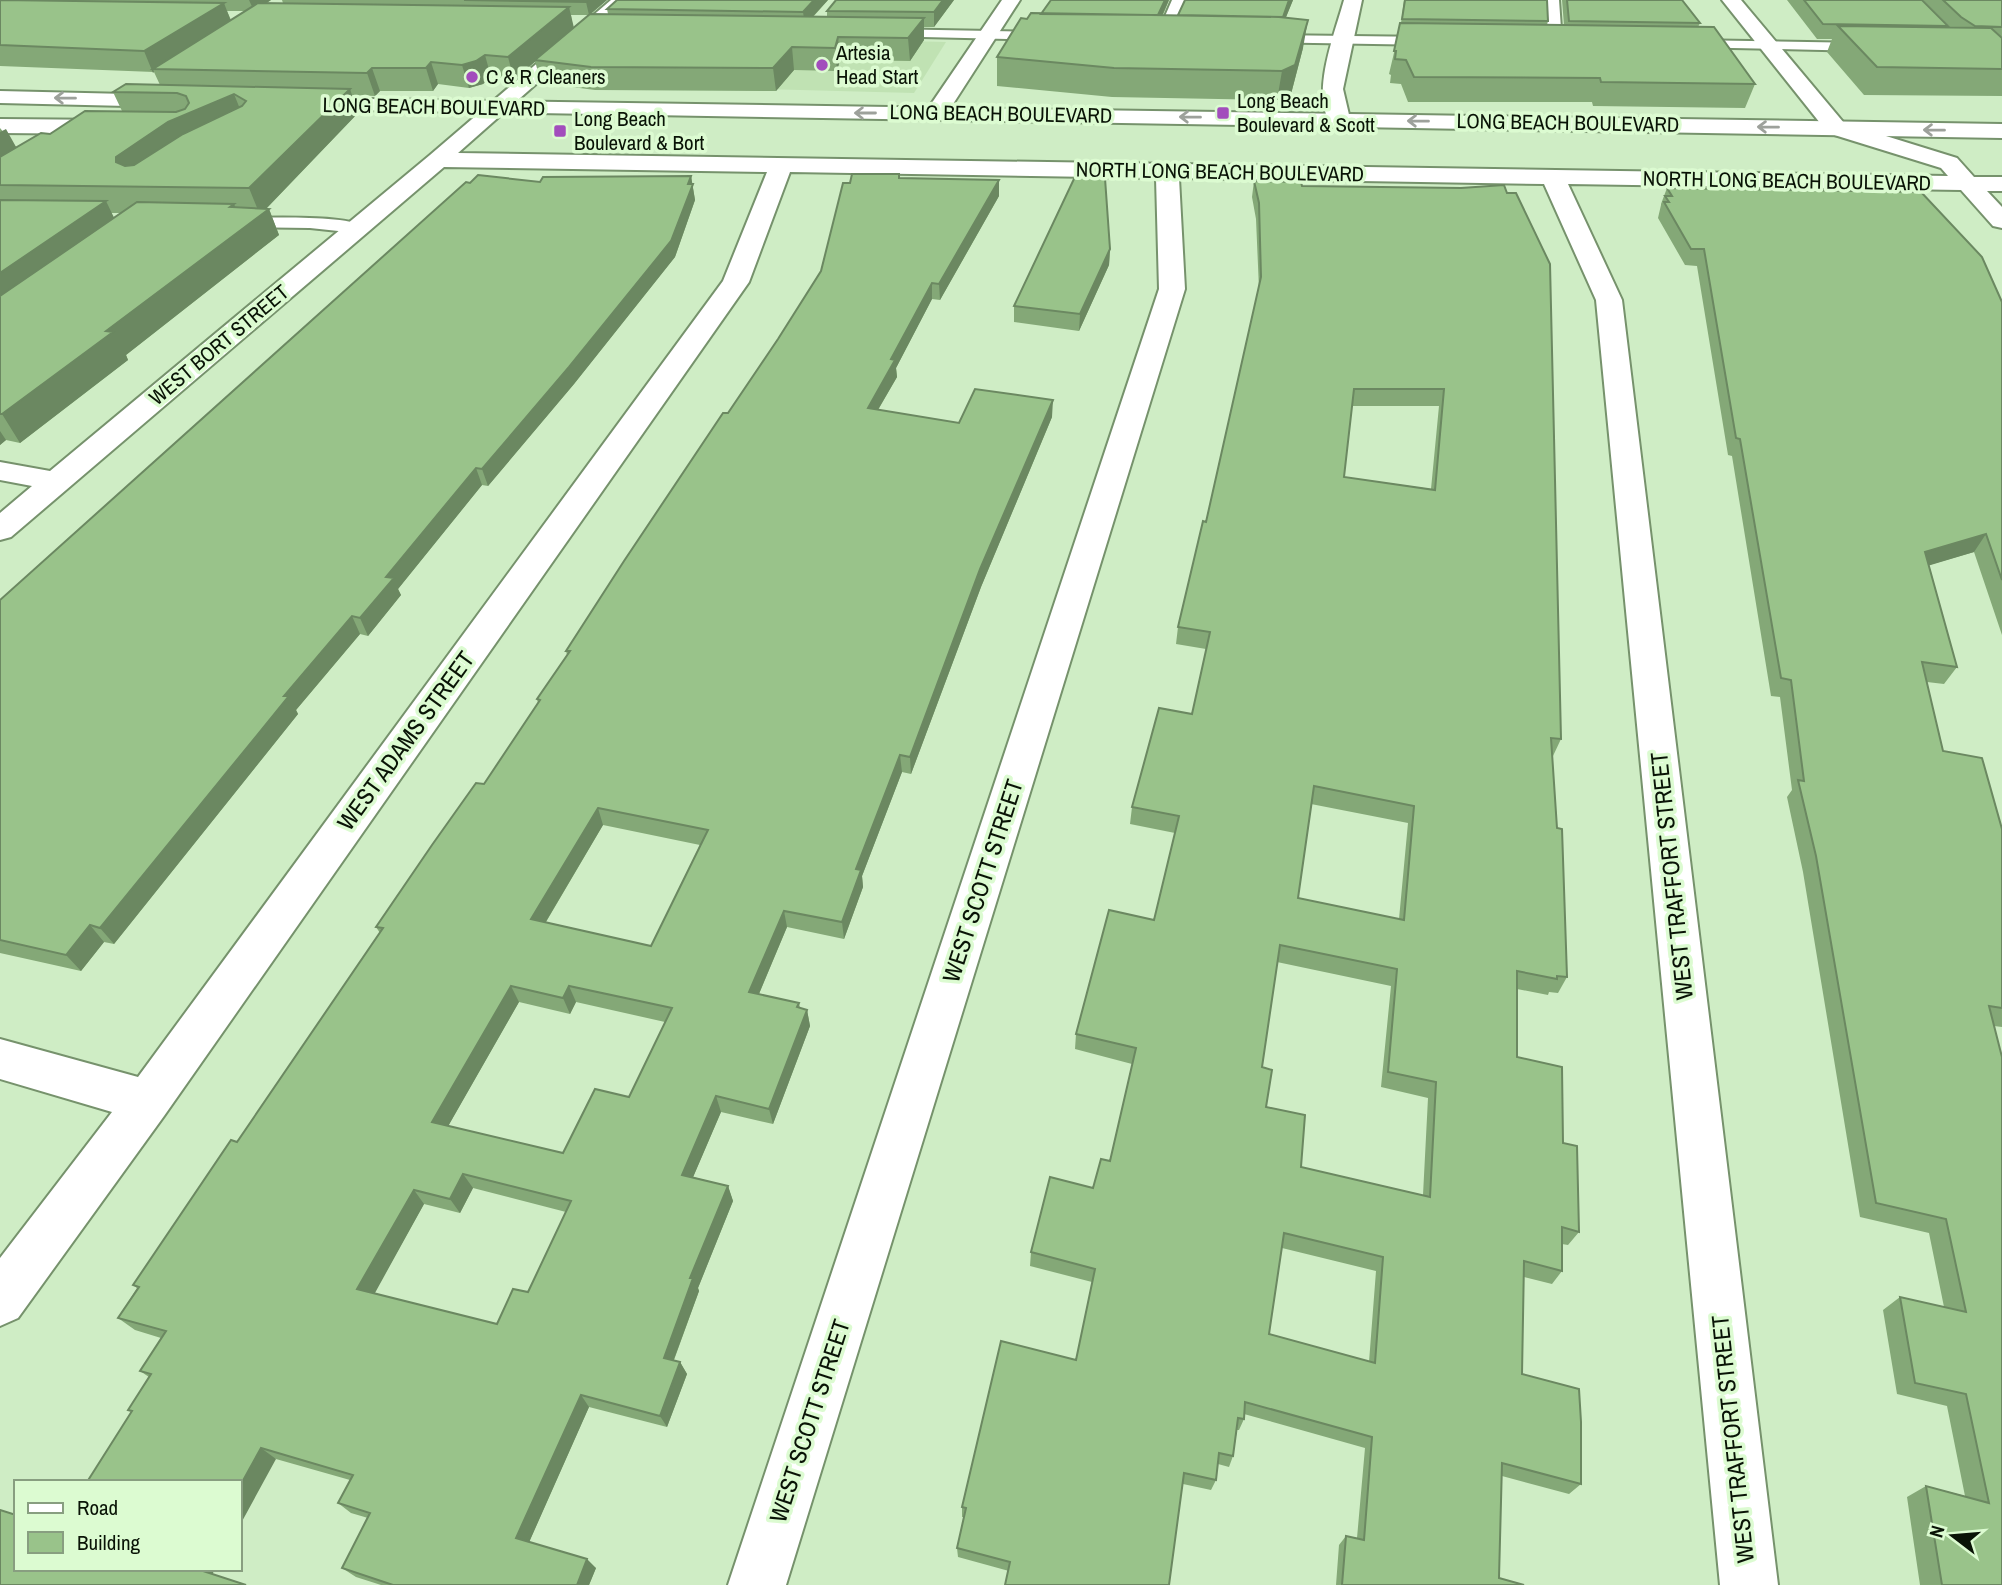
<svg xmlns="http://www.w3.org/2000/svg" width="2002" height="1585" font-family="'Archivo Narrow',sans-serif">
<rect width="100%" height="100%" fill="#cfedc5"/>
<path fill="#c0e2b3" d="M738,37L946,42L914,93L692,87Z"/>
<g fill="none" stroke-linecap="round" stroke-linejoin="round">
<defs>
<path id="lane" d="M1172,0H1186L1168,40H1158L1156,37Z
M1545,0H1559L1562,43L1560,46H1550L1548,43Z
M885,29L1047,32L1054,36L1047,40L880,36L878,33L880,30Z
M1267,35L1432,37L1439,41L1432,45L1262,42L1260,39Z
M1690,40L1866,43L1873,47L1866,51L1685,47L1683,44L1685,41Z
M238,218C260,218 353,214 366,228L357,233L310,228L232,227L229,223Z"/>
<path id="street" d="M611,0H631L458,153L1948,176L1941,168L1828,133L1722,0H1741L1844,123L1957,158L1974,177H2002V191H1987L2002,207V228L1993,226L1961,190L1568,184L1622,300L1778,1585H1720L1596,300L1544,184L1179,178L1185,289L786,1585H728L1159,289L1156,178L790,172L749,282L164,1116L18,1318L0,1326V1258L112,1112L0,1079V1039L138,1077L723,281L767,172L444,167L11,537L0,540V513L32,486L0,480V462L50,471L430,155Z
M1002,0H1020L944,118H928L925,113Z
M1344,0H1362L1343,89L1350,119L1347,124H1331C1310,94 1335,33 1344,0Z"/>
<path id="primary" d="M0,91L170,95L178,96L181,101L178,106L170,107L0,103Z
M303,98L2002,124V138L295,109L292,104L295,99Z
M0,119L114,120L122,122L125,127L122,132L114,134L0,133Z"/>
</defs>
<use href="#lane" stroke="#76926c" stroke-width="4"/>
<use href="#street" stroke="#76926c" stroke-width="4"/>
<use href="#primary" stroke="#76926c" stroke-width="4"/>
<use href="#lane" fill="#fff" fill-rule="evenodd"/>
<use href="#street" fill="#fff" fill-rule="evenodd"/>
<use href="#primary" fill="#fff" fill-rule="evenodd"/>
</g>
<path fill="#84a877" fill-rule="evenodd" d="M0,0H271L267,3H283L282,0H607L591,14H608L607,9L828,0L813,17H827V11L954,0L934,27H924V40L910,61L840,60L837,71L794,70L776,91L595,90L541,83L535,61L514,80L491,77L483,84L469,88L438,84L433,91H380L375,96L352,95L358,113L266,209H269L279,235L126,355L128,360L20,443L6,440L0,445V128L16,147L50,134L122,111L113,92L160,85L154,72L0,66ZM227,11H245L231,20ZM571,15H588L573,28ZM111,213H122L114,218Z
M1051,0H1169L1163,15H1178L1185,0H1293L1286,17L1303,48L1291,94L1277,100L1112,97L997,86V57L1027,19L1041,14Z
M1404,0L1548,21L1547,25H1564L1562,0H1682L1700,23L1698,27L1755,84L1745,108L1593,106L1592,102H1408L1401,84L1390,83L1391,75L1389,74L1401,23Z
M1787,0H1922L1947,27H1950L1923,0H2002V96L1864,95L1827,52L1832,39H1817Z
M899,174L900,178L999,196L940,300L932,299L896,368L897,377L878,410L959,423L1052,417L981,587L911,774L902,772L862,876L863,887L844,939L787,927L759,994L799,1003L800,1008L807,1010L810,1026L773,1124L721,1112L693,1177L728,1186L733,1201L698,1288L699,1291L674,1360L680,1362L687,1374L667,1427L589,1407L529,1542L596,1568L589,1585H381L356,1577L342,1568L368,1518L351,1513L338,1503L350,1480L276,1459L131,1412L128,1410L149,1377L140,1371L161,1338L135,1330L118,1318L137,1288L133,1285L237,1142L380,933L376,927L484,784L538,703L537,699L567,655L566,651L778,339L821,271L850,183ZM603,825L700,845L651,946L546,922ZM519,1002L570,1014L576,1002L665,1022L629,1097L563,1153L448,1126ZM473,1188L566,1212L528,1292L497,1324L374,1293L424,1204L460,1213Z
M691,176L695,200L675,257L574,384L488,486L482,485L398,589L401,595L368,636L360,634L296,710L298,714L114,944L104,942L81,971L0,953V600L470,183L540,182Z
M1254,181L1302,186L1461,188L1561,739L1553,756H1552L1567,977L1558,993L1549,992L1548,995L1517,989V1057L1563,1143L1579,1232L1568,1245L1562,1244V1271L1552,1284L1524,1277L1522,1374L1581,1484L1569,1494L1502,1476L1499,1578L1524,1585H1336L1339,1545L1346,1536L1357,1538L1365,1448L1244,1414V1419L1239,1430H1237L1233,1456L1229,1467L1218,1464L1216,1480L1211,1490L1183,1484L1009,1571L958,1557L957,1548L964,1517H962V1507L1076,1360L1092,1282L1030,1266L1031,1252L1093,1188L1110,1161L1132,1064L1075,1049L1076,1034L1154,920L1175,833L1130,824L1132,807L1192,714L1206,649L1176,644L1178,627L1206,522L1259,289L1256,219L1252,197ZM1352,406H1439L1431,489L1344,477ZM1311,804L1408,823L1399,919L1298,898ZM1277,962L1391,986L1381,1087L1428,1098L1423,1195L1301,1167L1266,1107L1262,1067ZM1282,1248L1376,1271L1369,1362L1269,1334Z
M1667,188L2002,302V635L1974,552L1929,565L1957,667L1944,684L1927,682L1943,751L2002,829V1027L1994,1026L2002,1585H1920L1907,1497L1926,1486L1965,1496L1947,1406L1897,1394L1883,1310L1900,1297L1944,1307L1929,1233L1860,1217L1803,872L1787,797L1792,790L1780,697L1771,696L1732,456L1728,455L1697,266L1685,265L1658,218L1661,205V204Z
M1110,249L1109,265L1079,331L1014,322V306Z"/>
<path fill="#6b8861" d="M249,0H271L254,11Z
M588,0H607L589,15L586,2Z
M814,0H828L805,25L803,12Z
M943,0H954L934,27V12Z
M1165,0H1169L1156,29L1157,16Z
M1289,0H1293L1280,32L1282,19Z
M224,3L232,24L153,69L154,72L153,73L144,51Z
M569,7L574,28L514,80L508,57Z
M924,18V40L910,61L908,38Z
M1308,20L1303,48L1291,94L1277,100L1282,71Z
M838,37L840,60L837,71L835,48Z
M792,47L794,70L776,91L773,68Z
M485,55L491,77L483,84L469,88L462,65Z
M431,62L438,84L433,91L426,68Z
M372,68L380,91L375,96L367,73Z
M350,89L358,113L260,215L249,188Z
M234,94L244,119L128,183L116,162V157L168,122Z
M6,129L20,154L0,166V132Z
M691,176L695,200L675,257L574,384L488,486L482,469L688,184Z
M999,180V196L940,300L939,284Z
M106,201L119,228L0,311V273Z
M234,204L244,227L269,209L279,235L126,355L128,360L20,443L2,414L106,331Z
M1110,249L1109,265L1079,331L1080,314Z
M932,283V299L896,368L897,377L869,425L868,408L891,359Z
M1053,400L1052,417L981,587L911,774L910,757L980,569Z
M0,431L6,440L0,445Z
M476,468L482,485L398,589L401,595L368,636L360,618L386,577Z
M1986,534L1974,552L1914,570L1925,552Z
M352,616L360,634L296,710L298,714L114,944L100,928L284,696Z
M900,755L902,772L862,876L863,887L844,939L842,922L856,869Z
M598,808L603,825L538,935L531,919Z
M784,911L787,927L753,1008L749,992Z
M90,925L104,942L81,971L66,955Z
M511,986L519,1002L442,1137L432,1122Z
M569,986L576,1002L570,1014L563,998Z
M807,1010L810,1026L773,1124L769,1109Z
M716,1096L721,1112L688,1189L682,1175Z
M463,1174L473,1188L460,1213L450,1199Z
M728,1186L733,1201L698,1288L699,1291L670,1370L664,1358L690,1278Z
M414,1190L424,1204L370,1302L357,1289Z
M680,1362L687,1374L667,1427L660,1416Z
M581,1395L589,1407L527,1547L516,1538Z
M261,1448L276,1459L240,1525V1486Z
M587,1559L596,1568L589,1585H577Z
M196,1569H215L211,1577Z"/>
<path fill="#99c38a" stroke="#6b8861" stroke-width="2" fill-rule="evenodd" d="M0,0L224,3L144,51L0,45Z
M464,0H588L586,2Z
M617,0H814L803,12L607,9Z
M836,0H943L934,12L827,11Z
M1051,0H1165L1158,15L1041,14Z
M1185,0H1289L1283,17L1178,15Z
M1405,0H1547L1548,21L1402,19Z
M1567,0H1682L1700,23L1569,21Z
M1804,0H1922L1948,26L1823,24Z
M1943,0H2002V27L1975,26L1961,17Z
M258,3L569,7L508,57L485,55L476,61L462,65L431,62L426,68H372L367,73L153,69Z
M1031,13L1279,17L1308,20L1295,65L1282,71L1114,68L997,57L1021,18L1027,19Z
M590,14L924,18L908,38L838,37L835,48L792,47L773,68L591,67L535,60Z
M1400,23L1714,27L1755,84L1601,82L1600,78L1414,77L1406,60L1395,59L1396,51H1394Z
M1838,26L1991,28L2002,38V69L1877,67Z
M126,84L350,89L249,188L0,185V157L41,133L50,134L85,111L176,112L185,109L189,103L186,96L177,93L113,92ZM234,94L246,101L242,106L183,134L134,165L125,166L116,162V157L168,122Z
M1081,164H1104L1110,249L1080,314L1014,306Z
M852,174H899V178L999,180L939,284L932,283L891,359L895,360L868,408L959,423L975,389L1053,400L980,569L910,757L900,755L856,869L861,870L842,922L784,911L749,992L799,1003L797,1007L807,1010L769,1109L716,1096L682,1175L728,1186L690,1278H693L664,1358L680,1362L660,1416L581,1395L516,1538L587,1559L577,1585H393L342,1568L370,1513L338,1503L353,1475L261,1448L240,1486V1482H87L132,1411L128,1410L151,1374L140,1371L166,1331L118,1318L139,1287L133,1285L231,1140L237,1142L383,928L376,927L432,845L476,783L484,784L540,700L537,699L570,651H566L624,561L723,413H728L778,339L821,271L843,183H850ZM598,808L708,830L651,946L531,919ZM511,986L563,998L569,986L672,1008L629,1097L595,1089L563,1153L432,1122ZM463,1174L571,1201L528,1292L513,1289L497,1324L357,1289L414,1190L450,1199Z
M478,175L540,182L543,177L691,176L688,184H693L671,241L569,367L482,469L476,468L386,577L394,578L360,618L352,616L284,696H289L100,928L90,925L66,955L0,940V600L466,182L470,183Z
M1254,181L1301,182L1302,186L1461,188L1504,185L1507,193H1516L1550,264L1561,739L1551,738L1557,828L1562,829L1567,977L1557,976V979L1517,971V1057L1562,1067L1563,1143L1577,1146L1579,1232L1562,1227V1271L1524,1261L1522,1374L1579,1389L1581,1422V1484L1502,1463L1499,1578L1524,1585H1342L1346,1536L1364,1540L1372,1437L1245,1402L1244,1419L1238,1418L1233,1456L1219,1453L1216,1480L1184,1473L1169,1585H1005L1010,1562L957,1548L966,1508L962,1507L1001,1341L1076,1360L1095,1269L1031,1252L1050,1177L1093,1188L1101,1159L1110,1161L1136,1048L1076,1034L1109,910L1154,920L1179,816L1132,807L1159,708L1192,714L1210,632L1178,627L1203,521L1206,522L1261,277L1259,203ZM1354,389H1444L1435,490L1344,477ZM1314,786L1414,806L1404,920L1298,898ZM1280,945L1397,969L1388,1072L1436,1082L1430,1197L1301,1167L1305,1115L1266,1107L1272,1070L1262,1067ZM1284,1233L1383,1257L1375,1363L1269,1334Z
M1667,188L1921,192L1982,257L2002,302V580L1986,534L1925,552L1957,667L1922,662L1943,751L1982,758L2002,829V1008L1989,1006L2002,1057V1585H1942L1926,1486L1989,1503L1966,1394L1915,1383L1900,1297L1966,1312L1946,1219L1876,1203L1816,856L1798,780L1804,781L1791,680L1781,678L1740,439L1736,438L1704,249H1691L1664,202H1669L1665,196H1672Z
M0,200L106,201L0,273Z
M137,202L234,204L230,207L269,209L106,331L113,332L2,414H0V296Z
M0,1510L16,1515V1569H197L246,1585H0Z"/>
<defs><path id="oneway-shaft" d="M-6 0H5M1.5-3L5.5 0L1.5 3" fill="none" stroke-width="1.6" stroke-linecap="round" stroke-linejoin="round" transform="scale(1.75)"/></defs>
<g stroke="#9da19b">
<use href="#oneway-shaft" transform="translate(65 98) rotate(-179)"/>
<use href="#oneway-shaft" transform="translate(865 113) rotate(-180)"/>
<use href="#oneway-shaft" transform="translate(1190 117) rotate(-179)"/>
<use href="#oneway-shaft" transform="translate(1418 121) rotate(-179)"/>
<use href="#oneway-shaft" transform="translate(1768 127) rotate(-179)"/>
<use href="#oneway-shaft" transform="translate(1934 130) rotate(-179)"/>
</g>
<g fill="#a24dbc" stroke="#dcfbd1" stroke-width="2.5">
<circle cx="822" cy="65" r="7"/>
<circle cx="472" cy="77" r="7"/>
<rect x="1216" y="106" width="14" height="14" rx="3.5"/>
<rect x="553" y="124" width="14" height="14" rx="3.5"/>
</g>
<g text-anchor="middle" stroke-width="7" stroke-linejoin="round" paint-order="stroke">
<g font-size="21" fill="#091306" stroke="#dcfbd1" text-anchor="start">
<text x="836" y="60">Artesia<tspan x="836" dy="24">Head Start</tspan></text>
<text x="486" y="84">C &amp; R Cleaners</text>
<text x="1237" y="108">Long Beach<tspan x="1237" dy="24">Boulevard &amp; Scott</tspan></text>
<text x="574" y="126">Long Beach<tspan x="574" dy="24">Boulevard &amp; Bort</tspan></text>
</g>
<g font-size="21" fill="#091306" stroke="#dcfbd1">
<text transform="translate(434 107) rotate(1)" y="7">LONG BEACH BOULEVARD</text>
<text transform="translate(1001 114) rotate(1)" y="7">LONG BEACH BOULEVARD</text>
<text transform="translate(1568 123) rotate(1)" y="7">LONG BEACH BOULEVARD</text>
<text transform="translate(1220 172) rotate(1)" y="7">NORTH LONG BEACH BOULEVARD</text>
<text transform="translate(1787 181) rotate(1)" y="7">NORTH LONG BEACH BOULEVARD</text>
<text transform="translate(219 345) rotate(-40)" y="7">WEST BORT STREET</text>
</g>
<g font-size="24" fill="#091306" stroke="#dcfbd1">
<text transform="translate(406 741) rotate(-54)" y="8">WEST ADAMS STREET</text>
<text transform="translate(1672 876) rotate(-96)" y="8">WEST TRAFFORT STREET</text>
<text transform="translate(983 881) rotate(-72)" y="8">WEST SCOTT STREET</text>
<text transform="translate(810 1421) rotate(-72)" y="8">WEST SCOTT STREET</text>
<text transform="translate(1733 1439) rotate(-96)" y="8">WEST TRAFFORT STREET</text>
</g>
</g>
<rect x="14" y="1480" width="228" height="91" fill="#dcfbd1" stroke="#889e80" stroke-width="2"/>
<rect x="28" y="1503" width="35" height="10" fill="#ffffff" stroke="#889e80" stroke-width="2"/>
<text x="77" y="1515" font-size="21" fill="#091306">Road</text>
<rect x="28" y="1532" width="35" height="21" fill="#99c38a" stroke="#889e80" stroke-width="2"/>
<text x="77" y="1550" font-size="21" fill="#091306">Building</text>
<g transform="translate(1953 1536) rotate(286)" stroke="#dcfbd1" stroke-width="5" paint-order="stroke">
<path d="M0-5L12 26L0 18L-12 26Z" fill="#091306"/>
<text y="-10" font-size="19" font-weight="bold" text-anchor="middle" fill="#091306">N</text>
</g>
</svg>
